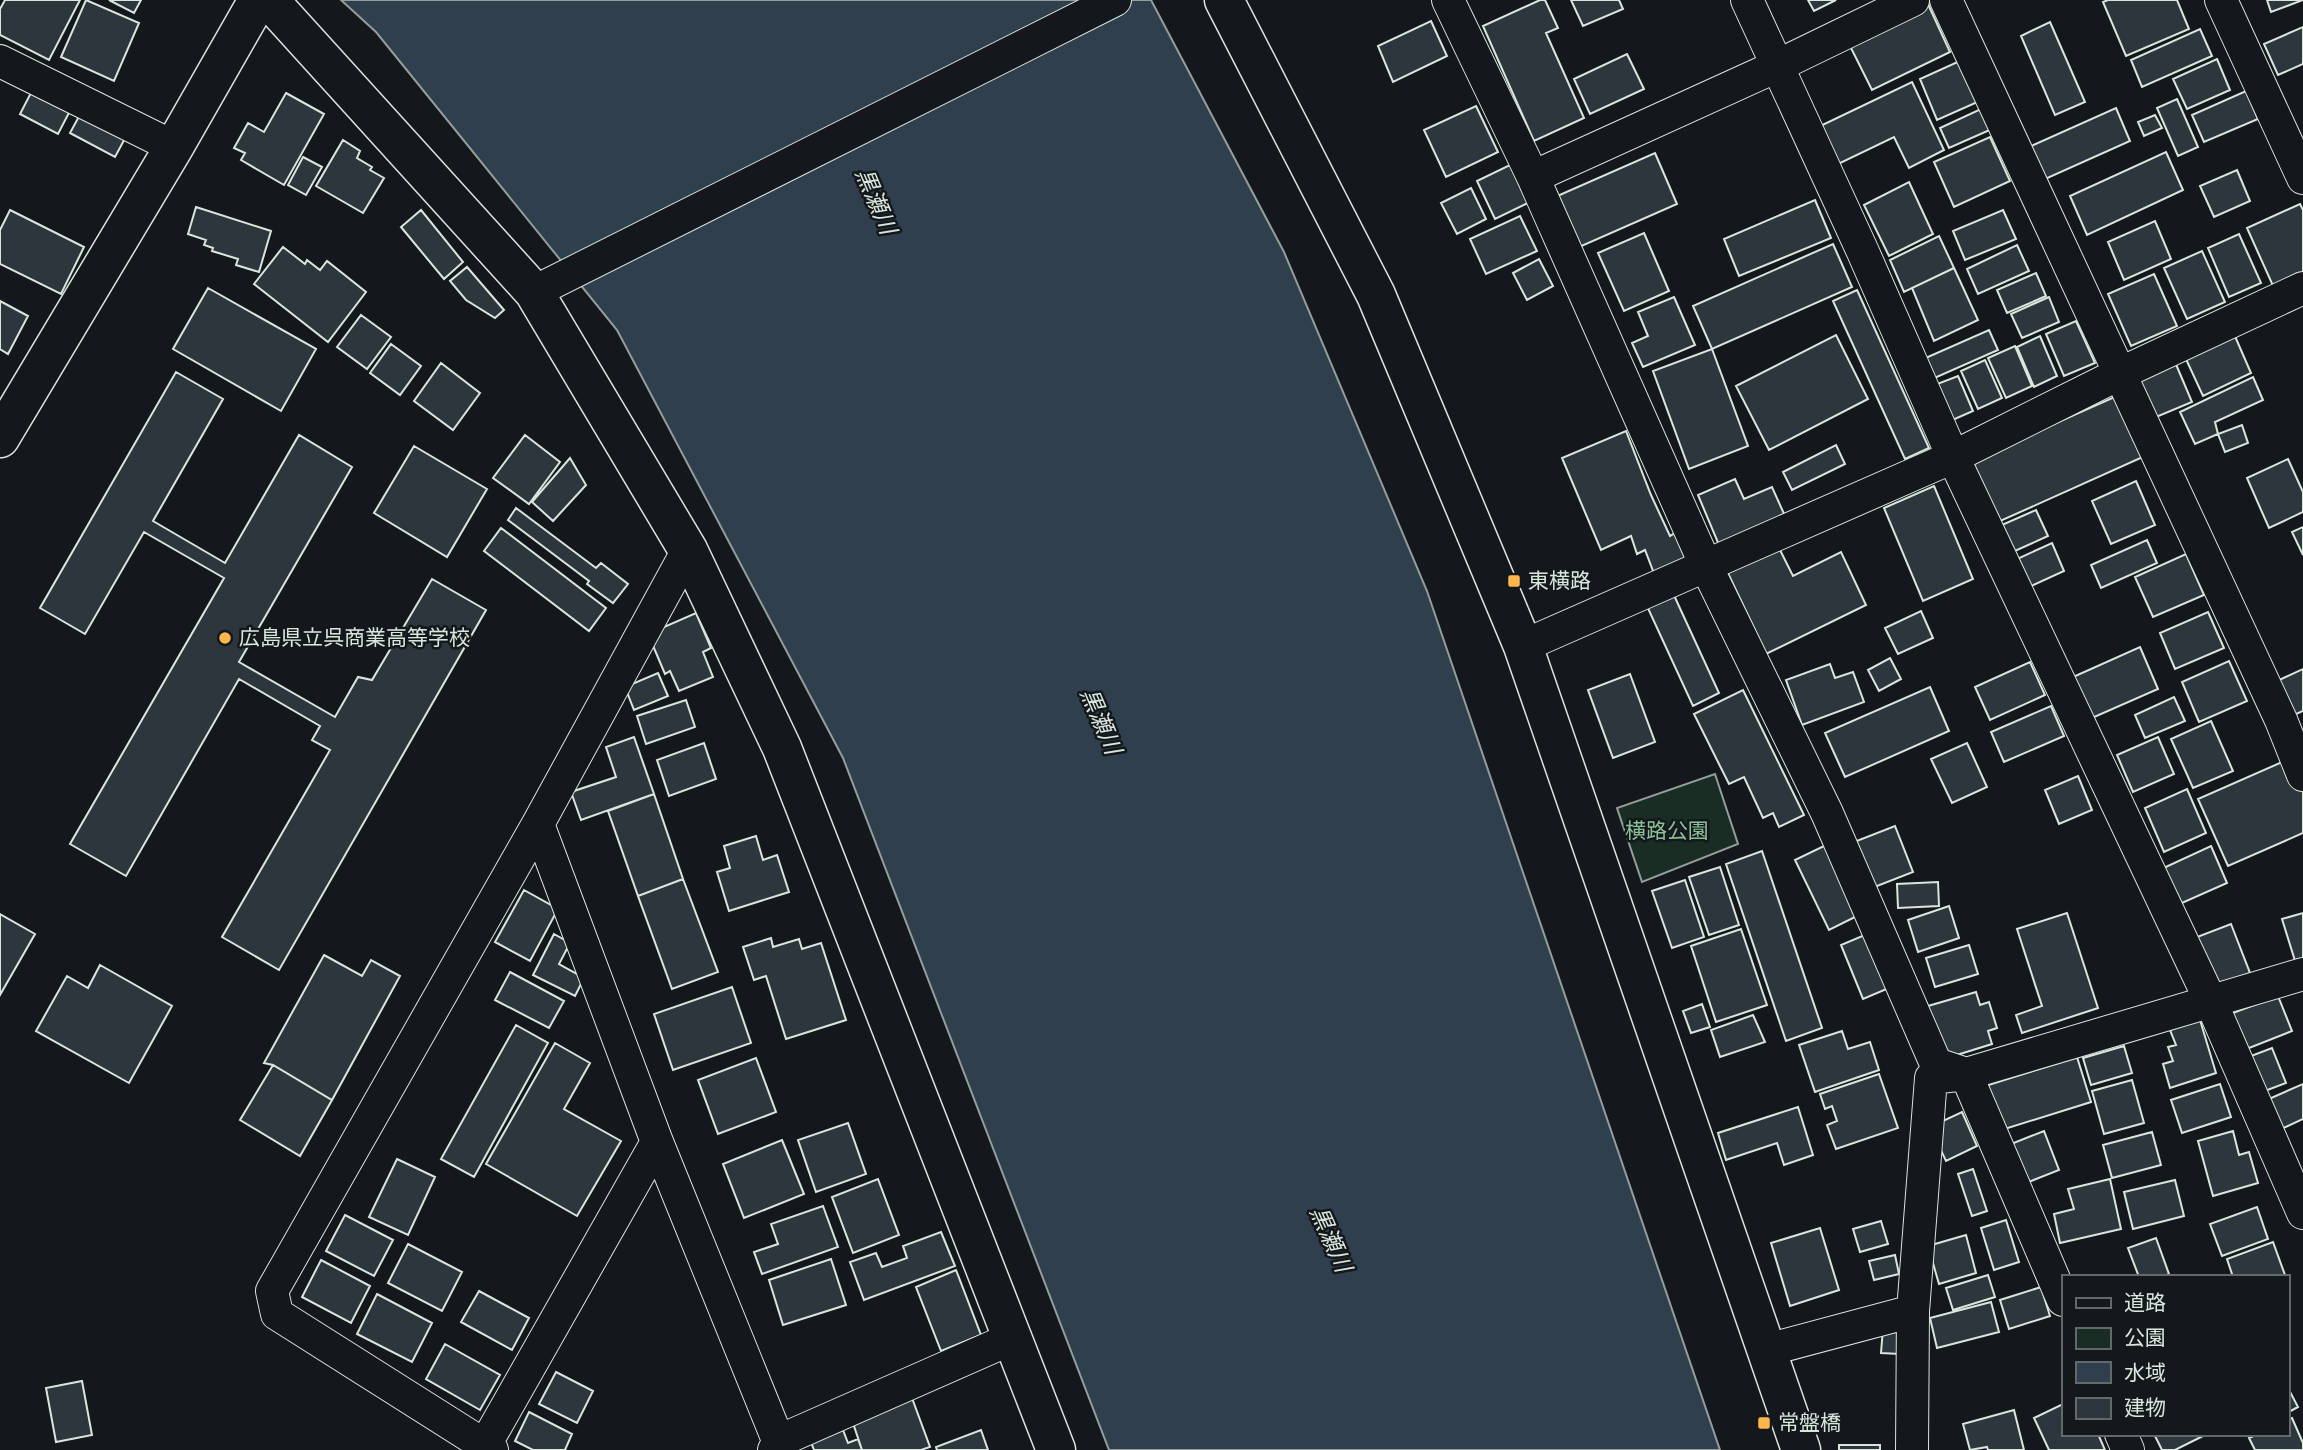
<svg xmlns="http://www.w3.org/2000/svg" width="2303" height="1450" font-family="Overpass,'Noto Sans JP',sans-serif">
<rect width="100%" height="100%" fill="#14181c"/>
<path fill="#1a2d24" stroke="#939e99" stroke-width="2" d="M1715,774L1738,844L1642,882L1617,808Z"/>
<path fill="#2f3f4d" stroke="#939e99" stroke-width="2" d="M341,0H1151L1284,252L1427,591L1720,1450H1109L843,758L617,330L376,32Z"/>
<path fill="#2c363c" stroke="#d8e6dc" stroke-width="2" d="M5,0H80L49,60L0,35V9Z
M86,0L139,23L114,81L61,57Z
M109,0H141L134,13Z
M1540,0H1545L1558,28L1546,33L1584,118L1534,141L1483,26Z
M1571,0H1619L1623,9L1583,26Z
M1808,0H1836L1814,11Z
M2108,0H2177L2189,29L2126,56L2103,2Z
M2267,0H2303L2271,12Z
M1927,2L1950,52L1872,90L1847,40Z
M1431,21L1447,56L1393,82L1378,46Z
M2050,22L2085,102L2055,115L2021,36Z
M2303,27V64L2278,75L2264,44Z
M2200,29L2212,56L2142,87L2131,60Z
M1627,54L1644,89L1590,114L1574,79Z
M1964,59L1982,100L1937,120L1920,79Z
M2217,59L2230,90L2187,109L2173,79Z
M1912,82L1944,150L1909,168L1894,137L1832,167L1814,129Z
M35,85L73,105L58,134L20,114Z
M2246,91L2258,119L2204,142L2192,115Z
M286,93L324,114L284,185L241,160L245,153L234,148L248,123L264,132Z
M2177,99L2198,147L2178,156L2157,108Z
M1476,106L1498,152L1446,177L1424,130Z
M84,107L129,131L115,157L70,133Z
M1983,108L1992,129L1949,148L1940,128Z
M2116,108L2130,141L2043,180L2029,147Z
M2155,115L2162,128L2144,136L2138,122Z
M1990,137L2010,181L1954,207L1934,162Z
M343,140L360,151L357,158L372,167L370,170L384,178L363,213L316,186Z
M2166,152L2183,190L2087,235L2070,196Z
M1655,153L1677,204L1577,248L1555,197Z
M303,157L322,167L306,195L288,185Z
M1514,163L1532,201L1495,219L1477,181Z
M2237,170L2250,201L2214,217L2200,186Z
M1909,182L1933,234L1889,256L1864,205Z
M1471,188L1486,219L1457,234L1441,203Z
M1815,200L1831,238L1739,276L1724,239Z
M2300,204L2303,210V275L2274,288L2247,228Z
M196,207L271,231L259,272L236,265L238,259L212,251L213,248L204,245L206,240L188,234Z
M10,210L84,247L61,294L0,264V230Z
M421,210L463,262L444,279L401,227Z
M2003,210L2016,239L1965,260L1953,231Z
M1520,216L1537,251L1486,274L1470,239Z
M2155,221L2171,259L2124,280L2108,242Z
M1644,233L1669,291L1624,311L1598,253Z
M2239,234L2261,283L2229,297L2208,248Z
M1939,236L1954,268L1904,292L1890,260Z
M1833,244L1852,287L1712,349L1693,306Z
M2017,245L2029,271L1978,294L1967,269Z
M283,247L305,264L307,260L320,270L327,261L366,292L328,342L254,284Z
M2202,251L2225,302L2187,319L2164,268Z
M1539,259L1553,286L1527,300L1513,273Z
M467,267L504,310L495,318L466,300L450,281Z
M1954,268L1978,320L1934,341L1912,288Z
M2036,273L2046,296L2007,313L1997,290Z
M2154,274L2177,326L2131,346L2108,294Z
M208,288L316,349L281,411L173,349Z
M1857,290L1929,448L1905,459L1833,301Z
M1674,297L1695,345L1643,367L1632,343L1648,336L1638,312Z
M2049,297L2059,322L2022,338L2011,314Z
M0,301L28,316L8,354L0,349Z
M361,315L391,337L367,369L337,347Z
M2076,321L2095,363L2064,376L2046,334Z
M1989,330L1998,350L1930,380L1921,360Z
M2234,334L2251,373L2203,396L2185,357Z
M1836,335L1868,399L1769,450L1736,386Z
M2040,336L2057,376L2034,387L2017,347Z
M391,344L421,366L400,395L370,373Z
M2015,346L2032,386L2006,398L1988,358Z
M1712,349L1748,446L1689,469L1653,371Z
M1985,360L2002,398L1978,409L1961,371Z
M2175,362L2192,402L2149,420L2134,382Z
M441,363L480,393L453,430L414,401Z
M176,372L223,399L153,521L225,563L299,435L352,467L239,662L335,717L358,677L372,680L432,579L486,610L279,970L222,937L330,750L312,740L320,726L239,679L126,876L70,844L224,578L144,532L85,634L40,608Z
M1958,376L1973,411L1948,422L1932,386Z
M2253,377L2263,400L2215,422L2218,434L2195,444L2180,412Z
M2119,395L2145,456L1998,522L1970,461Z
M2242,425L2248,443L2225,452L2218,434Z
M1626,431L1651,495L1670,536L1678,531L1692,560L1655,576L1645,550L1637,554L1631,536L1601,550L1562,458Z
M525,435L560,462L529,504L493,478Z
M1836,445L1845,464L1792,490L1783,472Z
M414,446L487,489L447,557L374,513Z
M570,458L586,485L553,521L532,502Z
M2288,459L2303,492V512L2269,528L2247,478Z
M1735,479L1744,499L1772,487L1785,516L1719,545L1698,495Z
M2136,481L2155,525L2111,544L2092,501Z
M1934,486L1973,579L1923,601L1884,508Z
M516,508L596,568L601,563L628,584L613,603L587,584L589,581L508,520Z
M2036,510L2048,536L2006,555L1995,528Z
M2303,527V555L2292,532Z
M501,528L606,608L589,631L484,551Z
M2147,540L2157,563L2101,588L2091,565Z
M2052,543L2064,571L2027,588L2015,560Z
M1777,544L1793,576L1841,552L1866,605L1766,654L1726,569Z
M2186,554L2204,595L2153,617L2135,577Z
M1672,591L1719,693L1693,706L1646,604Z
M1921,611L1933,638L1898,654L1885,628Z
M2208,612L2224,648L2175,669L2160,633Z
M696,613L711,648L703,652L713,677L679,691L670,671L665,674L648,634Z
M2140,647L2158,689L2092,718L2073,677Z
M1890,658L1901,679L1879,691L1868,670Z
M2229,661L2247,701L2199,722L2182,682Z
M2030,662L2045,695L1990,720L1975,687Z
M1830,664L1835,678L1853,672L1864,702L1802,725L1786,680Z
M2303,669V711L2294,715L2277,681Z
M658,673L668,696L634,710L625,687Z
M1630,674L1655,742L1613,758L1588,690Z
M1930,687L1949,731L1845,777L1825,733Z
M1743,690L1804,815L1779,827L1773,813L1763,818L1744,777L1729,784L1694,714Z
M2174,697L2185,721L2145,738L2135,715Z
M686,700L695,727L646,744L637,716Z
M2051,706L2064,736L2004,762L1991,732Z
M2211,721L2233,771L2193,788L2171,739Z
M634,737L654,794L581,820L571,792L616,777L606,747Z
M2158,737L2174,774L2133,792L2117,755Z
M704,743L716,779L669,796L657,760Z
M1967,743L1987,787L1952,803L1931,759Z
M2289,759L2303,792V833L2228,866L2198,799Z
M2078,776L2092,810L2059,824L2045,790Z
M2187,789L2206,833L2164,852L2145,808Z
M654,794L683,879L638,896L608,811Z
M1895,826L1913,872L1872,888L1854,842Z
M756,836L763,860L777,855L789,892L729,911L717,872L730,868L724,846Z
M1828,844L1861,914L1829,930L1795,860Z
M2211,846L2227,883L2173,907L2157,871Z
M1762,851L1822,1028L1786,1041L1726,864Z
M1720,867L1739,925L1709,935L1689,877Z
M683,879L718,972L672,989L638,896Z
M1685,880L1704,937L1672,948L1652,891Z
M1938,882L1939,906L1898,908L1897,884Z
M524,890L558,909L530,961L495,942Z
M1949,906L1959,938L1918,952L1908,920Z
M2067,913L2098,1008L2022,1033L2016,1015L2042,1006L2017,929Z
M2303,913V962L2296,964L2282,919Z
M0,914L35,934L0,995Z
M2231,924L2250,973L2215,986L2197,937Z
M1741,929L1767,1005L1716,1022L1691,946Z
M554,934L570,943L559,964L584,978L575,996L533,975Z
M1867,934L1889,988L1863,999L1841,945Z
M771,938L773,947L799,939L802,949L821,943L846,1020L786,1039L766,976L754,980L743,947Z
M1969,945L1978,974L1935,987L1926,958Z
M324,955L362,976L371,960L400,976L332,1100L273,1065L264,1063Z
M100,965L172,1006L129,1083L36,1031L67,976L88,988Z
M510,972L564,1001L549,1028L495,1000Z
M732,987L751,1043L673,1070L654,1014Z
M1976,992L1980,1005L1989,1002L1997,1028L1988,1031L1992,1044L1944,1059L1928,1006Z
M2278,996L2292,1031L2239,1052L2225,1016Z
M1702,1004L1710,1027L1691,1033L1683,1011Z
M1753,1015L1765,1042L1720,1057L1711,1030Z
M2200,1020L2216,1073L2170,1088L2163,1064L2173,1061L2168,1047L2176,1045L2170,1030Z
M516,1025L548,1043L474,1177L441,1159Z
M1842,1031L1848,1049L1870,1042L1879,1070L1815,1092L1799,1045Z
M555,1043L590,1063L564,1109L621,1141L577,1216L486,1164Z
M2124,1046L2132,1073L2091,1085L2083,1058Z
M2272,1048L2286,1083L2257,1094L2243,1059Z
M2077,1057L2091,1102L1995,1132L1982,1087Z
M756,1058L776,1112L718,1134L698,1080Z
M273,1065L332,1100L300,1156L240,1120Z
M1879,1074L1898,1128L1836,1149L1827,1125L1837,1121L1832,1106L1825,1109L1820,1094Z
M2132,1080L2144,1123L2104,1134L2092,1091Z
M2220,1084L2231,1117L2182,1133L2171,1100Z
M2303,1084V1119L2275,1132L2262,1102Z
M1798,1107L1813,1155L1784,1165L1777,1143L1726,1160L1718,1133Z
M1962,1112L1977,1146L1946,1161L1930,1127Z
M848,1123L866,1174L816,1192L798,1140Z
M2044,1131L2059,1170L2026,1183L2011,1144Z
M2233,1131L2239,1155L2249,1152L2258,1183L2213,1196L2198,1141Z
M2152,1132L2161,1165L2112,1178L2103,1145Z
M782,1140L804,1194L744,1218L723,1164Z
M397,1159L435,1177L408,1235L369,1217Z
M1973,1169L1987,1211L1972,1216L1958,1174Z
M878,1179L899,1235L853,1253L832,1197Z
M2110,1179L2121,1229L2060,1243L2054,1214L2074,1209L2068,1189Z
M2175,1180L2184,1216L2133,1229L2124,1192Z
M823,1206L838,1247L762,1274L754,1252L778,1244L771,1224Z
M2257,1207L2268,1239L2222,1256L2210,1224Z
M345,1215L393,1240L374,1276L326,1251Z
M2006,1220L2019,1262L1994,1270L1981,1228Z
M1881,1221L1888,1244L1860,1252L1853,1229Z
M1820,1228L1839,1290L1790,1306L1771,1243Z
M941,1232L955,1266L864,1300L850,1262L876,1253L882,1267L907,1258L903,1246Z
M1966,1235L1976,1273L1939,1284L1928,1246Z
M2156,1238L2169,1274L2162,1277H2139L2128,1248Z
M2273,1242L2285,1275L2233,1277L2227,1259Z
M408,1244L462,1272L442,1311L388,1283Z
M1895,1255L1899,1274L1874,1280L1869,1261Z
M831,1259L846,1305L783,1325L769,1280Z
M321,1260L370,1286L351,1323L302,1297Z
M956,1270L981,1335L941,1351L916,1287Z
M1988,1275L1995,1297L1953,1310L1946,1288Z
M2041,1287L2050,1316L2009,1329L2000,1300Z
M479,1291L529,1318L512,1350L461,1322Z
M377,1294L432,1323L412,1362L357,1334Z
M1991,1302L1999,1332L1937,1348L1930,1318Z
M1883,1328L1901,1329L1900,1354L1881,1353Z
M445,1344L500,1375L480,1410L426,1379Z
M556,1372L593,1391L577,1423L539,1404Z
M82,1381L92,1435L56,1442L46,1388Z
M2287,1386L2298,1407L2287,1413Z
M912,1398L930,1447L921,1450H862L852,1420Z
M2063,1404V1434H2098L2105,1450H2049L2034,1418Z
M2014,1410L2024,1450H1988L1987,1447L1970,1450L1963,1424Z
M529,1412L572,1434L565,1450H533L515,1441Z
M2292,1418L2303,1443V1450H2255L2249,1438L2258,1434H2287V1420Z
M843,1430L848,1443L858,1439L862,1450H814L811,1442Z
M981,1430L988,1450H937L936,1447Z
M2154,1434H2207L2175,1450H2162Z
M1839,1445H1880V1450H1839Z"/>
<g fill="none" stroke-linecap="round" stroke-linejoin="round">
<defs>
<path id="street" d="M1448,0L1533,177L1706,566L1827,813L1936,1064L1966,1074L2063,1300
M1747,0L1863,252L1953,457L2211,1002L2303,1213
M1946,0L2281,720L2303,775
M2221,0L2303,178
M0,61L174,147
M1533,177L1777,66L1913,0
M534,292L1115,0
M1523,646L1953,457L2119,374L2303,288
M538,824L657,1142L782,1450
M1767,1350L1913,1311
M2121,1434L2128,1450
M485,1445L657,1142
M492,1450L277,1314L272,1291L538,824L688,550
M774,1450L779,1441L1013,1338
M1912,1450L1913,1311L1931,1078L1966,1074L2303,974"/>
<path id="secondary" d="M269,0L534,292L688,550L782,748L1056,1450
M1224,0L1376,295L1523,646L1801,1450
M0,438L174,147L258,0"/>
</defs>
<use href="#street" stroke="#d8e6dc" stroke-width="34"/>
<use href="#secondary" stroke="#d8e6dc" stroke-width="41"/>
<use href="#street" stroke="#14181c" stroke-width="32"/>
<use href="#secondary" stroke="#14181c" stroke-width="38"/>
</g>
<g fill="#ffb74d" stroke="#14181c" stroke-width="2.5">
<rect x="1507" y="574" width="14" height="14" rx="3.5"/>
<circle cx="225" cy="638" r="7"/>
<rect x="1757" y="1416" width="14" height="14" rx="3.5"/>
</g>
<g text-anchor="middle" stroke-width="5" stroke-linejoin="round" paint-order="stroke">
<g font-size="21" fill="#d8e6dc" stroke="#14181c" text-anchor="start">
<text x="1528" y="588">東横路</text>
<text x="239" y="645">広島県立呉商業高等学校</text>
<text x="1778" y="1430">常盤橋</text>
</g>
<g font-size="21" fill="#8ac095" stroke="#14181c">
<text x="1667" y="838">横路公園</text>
</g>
<g font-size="23" font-style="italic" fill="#d8e6dc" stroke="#14181c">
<text transform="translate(876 201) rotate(67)" y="8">黒瀬川</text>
<text transform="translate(1101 721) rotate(67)" y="8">黒瀬川</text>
<text transform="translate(1331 1239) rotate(66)" y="8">黒瀬川</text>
</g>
</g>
<rect x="2062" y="1275" width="228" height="161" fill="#14181c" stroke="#626a69" stroke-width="2"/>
<rect x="2076" y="1298" width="35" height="10" fill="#14181c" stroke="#626a69" stroke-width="2"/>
<text x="2124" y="1310" font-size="21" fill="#d8e6dc">道路</text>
<rect x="2076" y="1328" width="35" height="21" fill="#1a2d24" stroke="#626a69" stroke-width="2"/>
<text x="2124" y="1345" font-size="21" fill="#d8e6dc">公園</text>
<rect x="2076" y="1362" width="35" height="21" fill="#2f3f4d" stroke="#626a69" stroke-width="2"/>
<text x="2124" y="1380" font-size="21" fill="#d8e6dc">水域</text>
<rect x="2076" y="1398" width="35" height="21" fill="#2c363c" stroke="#626a69" stroke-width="2"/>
<text x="2124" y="1415" font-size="21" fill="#d8e6dc">建物</text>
</svg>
